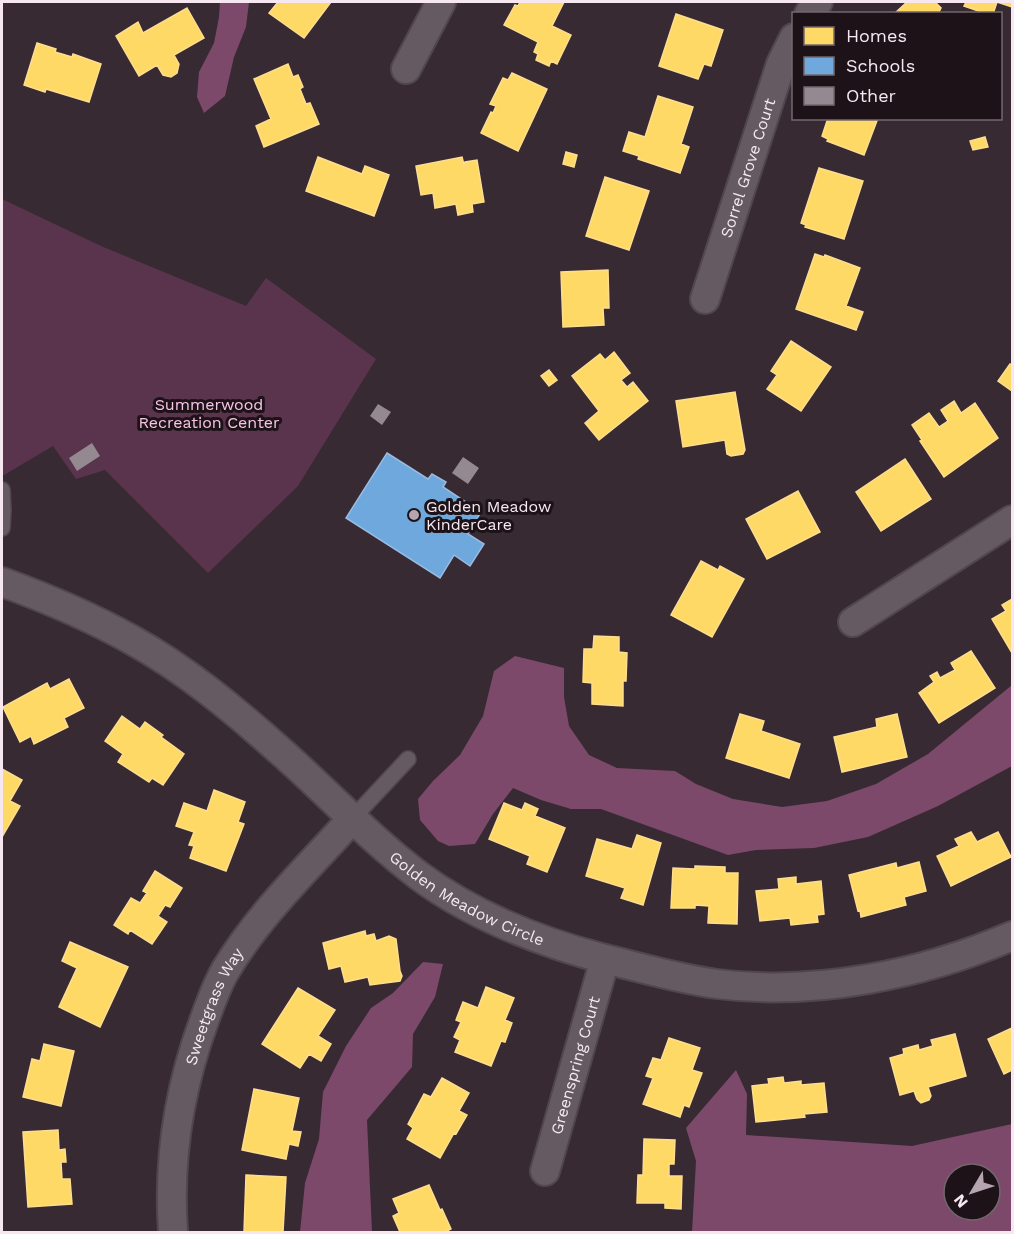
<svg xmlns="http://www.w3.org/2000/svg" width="1014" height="1234" font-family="'Work Sans',sans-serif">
<rect width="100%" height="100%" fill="#372a33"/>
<path fill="#5a344d" d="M2,199L101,246L246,306L266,278L376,359L298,486L208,573L105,470L76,479L53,446L4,475L2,474Z"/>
<path fill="#7c496a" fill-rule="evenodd" d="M220,2H249L246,27L234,57L225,96L204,113L197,97L199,72L214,43L219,17Z
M515,656L564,668V697L569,726L589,755L617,768L675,771L696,784L733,799L782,807L827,801L876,784L928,754L1012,685V766L938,806L868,837L814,848L756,850L728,855L601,809H571L541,800L513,788L493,814L475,844L449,846L438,841L420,820L418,799L433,781L460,755L483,716L494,671Z
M423,962L443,964L435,997L413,1034L412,1067L367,1120L372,1232H300L305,1183L319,1139L323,1092L346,1046L371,1008L393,993Z
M736,1070L747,1094L746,1135L912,1146L1012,1124V1232H692L696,1161L686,1128ZM954,1174H990V1210H954Z"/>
<path fill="#ffd966" stroke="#fddd8f" stroke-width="1.5" d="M278,2H331L304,38L269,13Z
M520,2H564L552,26L571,35L557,64L551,61L549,66L536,60L538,54L534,52L538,42L504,25L515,5L518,6Z
M907,2H935L941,8L938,14H894Z
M966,2H1012V7L997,2L993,14H987L964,6Z
M187,8L204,38L174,55L179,64L177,73L171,77L163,75L157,65L139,76L116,36L138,22L143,33Z
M676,14L723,30L711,66L704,64L698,79L659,66Z
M37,43L56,49L55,52L72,57L73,54L101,64L89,102L46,89L45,92L24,85Z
M288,64L293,77L298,75L303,87L300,89L306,104L310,103L319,124L264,147L256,126L271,119L254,79Z
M512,73L547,89L518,151L481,133L491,112L493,113L496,106L490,104L503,78L508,80Z
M658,96L693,107L681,144L689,147L680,173L638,159L639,156L623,151L629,132L645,137Z
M828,118H878L864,155L827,141L828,139L822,136Z
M985,137L988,147L973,150L970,141Z
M566,152L577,155L574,167L563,164Z
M318,157L362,174L365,166L389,175L374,216L306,191Z
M462,157L464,165L465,162L477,160L484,202L472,204L473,212L458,215L456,204L435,208L433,193L421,195L416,166Z
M819,168L863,181L844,239L805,227L806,225L801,223Z
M605,177L649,191L629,250L586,236Z
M815,254L824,257L825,255L860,268L846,306L863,312L856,330L796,309Z
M608,270L609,308H603L604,325L563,327L561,272Z
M791,341L831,367L801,411L767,389L777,375L771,371Z
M614,352L630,373L621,380L627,387L633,382L648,401L599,440L585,423L599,411L572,376L600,354L605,360Z
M1010,364L1012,365V391L998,381Z
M549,370L557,380L549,386L541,376Z
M735,392L745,450L743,454L731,456L727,454L725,440L683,447L676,401Z
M954,401L961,413L975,403L998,438L944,477L920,441L922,440L912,425L929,413L939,427L948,421L941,410Z
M905,459L931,499L881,531L856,492Z
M798,491L820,532L767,559L746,519Z
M701,561L718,570L720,566L744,579L712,637L671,615Z
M1012,599V653L992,619L1006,611L1002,605Z
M594,636L619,637V652L627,653L626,681H623V706L592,704V683L583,682L584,649H593Z
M971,651L995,688L939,723L919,693L934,682L930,676L937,672L940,678L955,670L951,663Z
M69,679L84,708L64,718L68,727L34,744L31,736L20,742L3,707L47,683L50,689Z
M740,714L764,721L761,731L800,744L789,778L726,758Z
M897,714L907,757L842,772L834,737L877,727L876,719Z
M122,716L140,729L145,722L163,735L161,737L184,754L163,785L152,778L149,782L118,762L123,754L105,741Z
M2,769L22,780L10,801L20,806L2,837Z
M214,790L245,802L238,822L244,824L226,871L190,858L194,846L189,845L194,832L176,826L184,803L207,811Z
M504,803L522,810L525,803L538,809L535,816L565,828L547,872L527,864L530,856L489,839Z
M971,832L977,842L998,832L1011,857L951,886L937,856L959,846L955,839Z
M637,835L661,843L643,905L621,898L625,888L586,876L597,839L632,849Z
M919,862L926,891L904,897L906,905L861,917L860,910L858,911L849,875L896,863L897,868Z
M695,866L725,867V873H738L737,924L708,923L709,906L695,905V908H671L673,868L695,869Z
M155,871L182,888L170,907L165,905L158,916L167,922L152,944L130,930L128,934L114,925L131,898L140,903L147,893L143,891Z
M796,877V884L821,881L824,914L817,915L818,922L791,925L790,918L760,921L756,891L779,889L778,879Z
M365,931L366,936L374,934L376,941L389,936L396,939L400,971L402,976L400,981L370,985L368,977L345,982L341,966L329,969L323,943Z
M70,942L128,967L100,1027L59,1007L77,968L62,961Z
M486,987L514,998L505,1020L512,1023L505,1042L501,1041L491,1066L455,1052L460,1040L454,1037L461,1022L456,1020L463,1002L478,1008Z
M298,988L335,1010L318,1036L331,1044L321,1061L309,1054L300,1068L262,1044Z
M1012,1028V1070L1004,1074L988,1039Z
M955,1034L966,1076L928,1087L931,1096L929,1100L921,1103L917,1099L914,1091L900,1095L890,1058L904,1054L903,1049L918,1045L919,1050L933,1046L931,1040Z
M669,1038L700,1048L692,1070L702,1073L689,1107L684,1105L680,1117L643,1104L653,1078L646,1076L653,1058L661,1060Z
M44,1044L74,1051L61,1106L23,1097L32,1059L40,1061Z
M783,1077L784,1083L801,1081V1085L824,1083L827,1112L804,1114L805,1117L756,1122L752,1086L769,1084L768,1079Z
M442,1078L469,1093L459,1111L467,1115L456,1134L454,1133L440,1158L407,1139L413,1128L408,1124L424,1094L431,1097Z
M254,1089L299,1098L292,1131L301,1132L298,1146L289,1144L286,1159L242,1150Z
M58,1130L59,1150L65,1149L66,1162H61L62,1179H70L72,1204L28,1207L23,1132Z
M644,1139L675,1140L674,1164H669V1176H682L681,1209L665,1208V1203H637L638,1175H643Z
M246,1175L286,1177L283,1232H244Z
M429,1185L440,1210L442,1209L451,1229L445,1232H400L393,1216L399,1213L393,1199Z"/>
<path fill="#6fa8dc" stroke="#98bbe2" stroke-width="1.5" d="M387,453L428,479L432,474L446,482L443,487L481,512L468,534L484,544L470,566L454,555L440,578L346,518Z"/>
<path fill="#948990" d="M378,404L391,412L382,425L370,416Z
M92,443L100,456L77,471L69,458Z
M463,457L479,468L468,484L452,473Z"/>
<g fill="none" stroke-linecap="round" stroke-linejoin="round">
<defs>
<path id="service" d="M2,490L3,510L2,528
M351,820L408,759"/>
<g id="minor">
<path d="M809,14L818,2"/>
<path d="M406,69L441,2"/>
<path id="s1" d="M705,299L781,64L794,38"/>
<path id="s2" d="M2,582C46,598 91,617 132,640C185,669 233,709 278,749C326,791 368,837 418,875C473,916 540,942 605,959C642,968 679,979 717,984C816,996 921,975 1012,936"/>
<path d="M853,622L1012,520"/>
<path id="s3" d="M545,1171L605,959"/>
<path id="s4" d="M173,1232C168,1160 179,1089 204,1021C210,1004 216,987 225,971C259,914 308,868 351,820"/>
</g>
</defs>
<use href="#service" stroke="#51464e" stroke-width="18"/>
<use href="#minor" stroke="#51464e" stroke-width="32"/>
<use href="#service" stroke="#655a61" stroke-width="15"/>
<use href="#minor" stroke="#655a61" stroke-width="28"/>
</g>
<circle fill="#b4a5ae" stroke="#1c1218" stroke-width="2" cx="414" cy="515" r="6"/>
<g text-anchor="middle" stroke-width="6" stroke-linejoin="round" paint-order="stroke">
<g font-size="16" fill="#f7e7f0" stroke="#1c1218">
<text dy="6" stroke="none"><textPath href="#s1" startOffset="138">Sorrel Grove Court</textPath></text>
<text dy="6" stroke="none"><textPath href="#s2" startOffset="568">Golden Meadow Circle</textPath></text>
<text dy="6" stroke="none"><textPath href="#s4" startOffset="232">Sweetgrass Way</textPath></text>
<text dy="6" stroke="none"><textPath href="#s3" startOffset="110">Greenspring Court</textPath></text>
</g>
<g font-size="16" fill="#f8c4e4" stroke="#1c1218">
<text x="209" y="410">Summerwood<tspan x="209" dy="18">Recreation Center</tspan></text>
</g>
<g font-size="16" fill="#f7e7f0" stroke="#1c1218" text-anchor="start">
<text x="426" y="512">Golden Meadow<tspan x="426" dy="18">KinderCare</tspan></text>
</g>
</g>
<rect width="1014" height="1234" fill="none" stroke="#f7e7f0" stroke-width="6"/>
<rect x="792" y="12" width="210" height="108" fill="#1c1218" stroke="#74676e" stroke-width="1.5"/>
<rect x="804" y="27" width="30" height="18" fill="#ffd966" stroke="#74676e" stroke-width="1.5"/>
<text x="846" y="42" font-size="18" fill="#f7e7f0">Homes</text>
<rect x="804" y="57" width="30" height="18" fill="#6fa8dc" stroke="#74676e" stroke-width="1.5"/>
<text x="846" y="72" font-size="18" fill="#f7e7f0">Schools</text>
<rect x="804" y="87" width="30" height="18" fill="#948990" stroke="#74676e" stroke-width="1.5"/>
<text x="846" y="102" font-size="18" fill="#f7e7f0">Other</text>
<g transform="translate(972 1192) rotate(231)"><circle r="28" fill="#1c1218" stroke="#74676e" stroke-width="1.5"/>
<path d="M0-4.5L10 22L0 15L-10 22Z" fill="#b4a5ae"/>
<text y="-9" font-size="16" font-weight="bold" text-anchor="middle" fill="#f7e7f0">N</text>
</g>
</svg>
